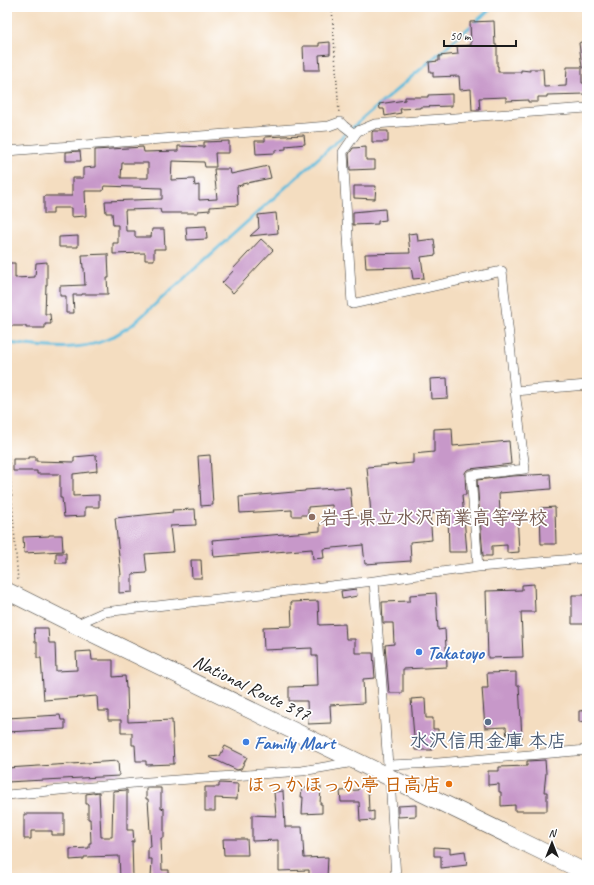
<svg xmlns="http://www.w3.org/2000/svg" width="594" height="885" font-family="Caveat,'Klee One',sans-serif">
<rect width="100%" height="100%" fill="#fff"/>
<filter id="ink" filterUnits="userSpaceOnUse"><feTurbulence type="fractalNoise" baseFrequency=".025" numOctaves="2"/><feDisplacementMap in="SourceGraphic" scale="8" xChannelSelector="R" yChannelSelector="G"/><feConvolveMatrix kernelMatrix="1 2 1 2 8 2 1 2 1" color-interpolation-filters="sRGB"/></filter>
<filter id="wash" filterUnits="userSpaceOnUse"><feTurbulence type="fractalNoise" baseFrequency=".012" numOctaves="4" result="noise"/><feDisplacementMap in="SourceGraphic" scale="16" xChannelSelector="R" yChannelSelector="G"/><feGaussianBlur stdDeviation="0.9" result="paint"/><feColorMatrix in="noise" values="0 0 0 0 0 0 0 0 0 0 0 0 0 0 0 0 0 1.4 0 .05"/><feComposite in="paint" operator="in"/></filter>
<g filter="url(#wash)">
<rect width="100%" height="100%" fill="#f4ddc0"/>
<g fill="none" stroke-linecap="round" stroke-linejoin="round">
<path stroke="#5ebbdc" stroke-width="3" d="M7,343C39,346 78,353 108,339C117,335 125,329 132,325L344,135L493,7"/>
</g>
<g id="blocks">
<path fill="#c798c9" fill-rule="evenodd" d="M494,21L495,45H497V66H498V72H521V70L530,71V69H543L544,87L566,86L567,67H582L579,43L587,39V67L582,68V83H585L586,94L547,95V97H538V102H528V100L506,101V97L479,98L480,110H472L471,89L460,90L459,76L433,77V72H430L429,62L439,61V56L458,54L457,46L471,45L470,22Z
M330,42V54L319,55L320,70H304L303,46H319V43Z
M452,94V106L420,107V108L400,109L401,113L385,116L384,109H380L379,104L405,100V97H428V95Z
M373,131H388V142H372V132Z
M304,135L305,144L286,146V149L275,150V153L256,154L255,141H265V137Z
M229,141V153H215L216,167H205L204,162L172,161L171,180L194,179L195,186L199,185V200L217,199L214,169H230L231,174L268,166L271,178L242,184V185L237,186L238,205L210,207V210L198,211V213H161L160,209L125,210L126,231H135V237H151L152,229H164L165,249H154V260H145V253L113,254V243H118V225H113L112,213H106L105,201L162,199V188L104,186L103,191H85L86,216L71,217V208H53V214H44V196H72V178H83V168L95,167V150L143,147L144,152L178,151V146L204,147V142ZM122,163H148V178H121Z
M366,147V160H375V169L350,170L349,154L353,148Z
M80,151L81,161H66V152Z
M354,186H376L375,199L354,198Z
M385,209L386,220L378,221V224L353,225V212Z
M276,213L278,233L250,236L259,228L258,215Z
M206,226L207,239L187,240L186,227Z
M417,233L418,241L434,239L436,255L421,257L424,278L413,279L411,267L366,268L365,254L410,253L408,234Z
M78,236V247H59V237Z
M261,239L273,250L233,293L222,283L234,270L233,269Z
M108,254L109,278H107L108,294H82V295H73L74,313H66V296H60V286L85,285L84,268H83L82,255Z
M47,262V285H46L45,314H50L51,324H45V328H26V326H7V263H15V278L35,277L36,263Z
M447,378L448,398L431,399L430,379Z
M452,428L453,446L509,441L511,464L470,469L467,470L465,473L466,495H462L467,552H449L448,512L430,514L432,540L410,542L411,561L365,564L363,545L323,549L324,558L313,559L312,549L214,557L212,540L320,531V523H333L332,505L308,507V515H301L302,516H292V510L240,513L239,497L305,491V490L350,487L353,517L371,514L367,467L413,463V454L434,452V429Z
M96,455L97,471L73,474V496L99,495V507H85V516L64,517L62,498H60V474H37V471H13V459H28V457H36V461L74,462V457Z
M210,455L213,505L201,506L198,456Z
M550,474L551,489L499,493L500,514L517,513L519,552L507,553V545L492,546V556H483L477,480L512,476Z
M555,507L556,544H541L540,508Z
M195,509L196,525L170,526L173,552L145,554L147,573L132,574V592L119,593V575H121L115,518L173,512L172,510Z
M49,535H62L63,551L24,553L23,537L49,536Z
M56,553H66V563H56Z
M191,560H201L202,578H192Z
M534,584L535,612H521L523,657L488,658L486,591L522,590V585Z
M356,589L357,596L342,599L341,591Z
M436,593L438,630L445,629L447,667L403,669V693H389L385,645L394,644L393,623H383L382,602L410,601V595Z
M572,595H587V624H572Z
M318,601L319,625L345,624L346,639H355V653H373L375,678L363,679L364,703L330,705L331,723L308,724L307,701H289V687L318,686L317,656H312V648L264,650L263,627L292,626L291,602Z
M34,628H48L49,643H55L56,671L77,670L76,652L91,651L92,660H113V677L125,676L126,688H127L128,722L172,720L174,764L146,765V761H136L135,745H132V733H121V720H108V711H98L97,696L44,700L41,658H37V642H35Z
M516,672V685H519L522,738L507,739L506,727L485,728L482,688H488L487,673Z
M425,698L426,718H433V729H438V737H432V750H415L411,699Z
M587,710V721L579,722V711Z
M60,715L61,720H65V729L7,732V718Z
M225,746L247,757L241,769L237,770L209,757L220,756Z
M545,760L546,773L544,792H547V811H515V805L501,806V792H499V784L488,785V771H499V767L527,766V761Z
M118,761L119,776L7,782V768Z
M219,783L238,784L237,799L215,798V811H205V787H219Z
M313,786L321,787L320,804H322V813L302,814L303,797H301L302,788H313Z
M368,787L369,812L374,811V820L360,821L359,802H341L340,791L358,790V788Z
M146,788H161V809L164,808V838H161L162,870H169V878H151L152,859H148V847H151L148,799H146Z
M127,790V830H133L134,842H132L133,878H120L119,856L84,857V859L70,860V849L89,848V843H91L90,819H88V804H86V794L99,792L101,837H112L113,791Z
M283,791L284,807L285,827H302L304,858L328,857L327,878H309V870L279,871V853H278V840L252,841V815L276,816L274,792Z
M416,805V816L398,817V806Z
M24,814H64V835H52V831H31V839H24Z
M223,839H247L248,855H224Z
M434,847L450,848V853L465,851L467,865L441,868V856H434Z"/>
</g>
</g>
<g filter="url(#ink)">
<use href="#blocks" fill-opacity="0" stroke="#3c3935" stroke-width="1"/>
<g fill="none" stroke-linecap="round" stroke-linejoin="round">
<defs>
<path id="street" d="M357,132L343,152L352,304L502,271L515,391L525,469L471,475L478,567
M7,151L329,126L340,122L344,126L353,133L375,124L587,108
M515,391L587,385
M374,581L388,765L390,778L396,878
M75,625L104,612L374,581L478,567L587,558
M388,765L438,763L587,750
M7,795L134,783L302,771L354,762"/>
<path id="highway" d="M7,591L75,625L587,873"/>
</defs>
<use href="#street" stroke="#3c3935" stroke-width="10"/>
<use href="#highway" stroke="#3c3935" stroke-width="18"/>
<path stroke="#3c3935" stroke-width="1.5" stroke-dasharray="1 3" stroke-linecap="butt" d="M332,7L339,114
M7,435L18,581"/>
<use href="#street" stroke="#fff" stroke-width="9"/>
<use href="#highway" stroke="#fff" stroke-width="17"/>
</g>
</g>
<circle fill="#8d6e63" stroke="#fff" stroke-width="1.5" cx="312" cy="517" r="4"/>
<g fill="#3f7fe0" stroke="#fff" stroke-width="1.5">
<circle cx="419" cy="652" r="4"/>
<circle cx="246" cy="742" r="4"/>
</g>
<circle fill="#5c6f8a" stroke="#fff" stroke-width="1.5" cx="488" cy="722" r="4"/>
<circle fill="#e8710a" stroke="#fff" stroke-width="1.5" cx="449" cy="784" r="4"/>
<g text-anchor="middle" stroke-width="3.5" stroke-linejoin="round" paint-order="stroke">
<g font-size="19" font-weight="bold" fill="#785e54" stroke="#fff" text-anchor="start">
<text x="320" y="524">岩手県立水沢商業高等学校</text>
</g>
<g font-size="19" font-weight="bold" fill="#366cbe" stroke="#fff" text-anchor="start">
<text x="427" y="659">Takatoyo</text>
<text x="254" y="749">Family Mart</text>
</g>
<g font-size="19" fill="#1c1c1c" stroke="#fff">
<text transform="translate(252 687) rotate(26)" y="7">National Route 397</text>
</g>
<g font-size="19" font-weight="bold" fill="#4e5e75" stroke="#fff">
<text x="488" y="747">水沢信用金庫 本店</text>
</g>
<g font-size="19" font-weight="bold" fill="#c56008" stroke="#fff" text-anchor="end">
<text x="441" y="791">ほっかほっか亭 日高店</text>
</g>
</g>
<rect width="594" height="885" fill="none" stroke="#fff" stroke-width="24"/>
<g transform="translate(552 843)" stroke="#ffffff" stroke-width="3" paint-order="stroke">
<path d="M0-3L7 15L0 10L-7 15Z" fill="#1c1c1c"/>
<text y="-6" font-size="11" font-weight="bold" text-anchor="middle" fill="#1c1c1c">N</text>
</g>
<path d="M444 40v6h72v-6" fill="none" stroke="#1c1c1c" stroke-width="2"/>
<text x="450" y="40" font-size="12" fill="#1c1c1c" stroke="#ffffff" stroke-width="3" paint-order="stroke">50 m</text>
</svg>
